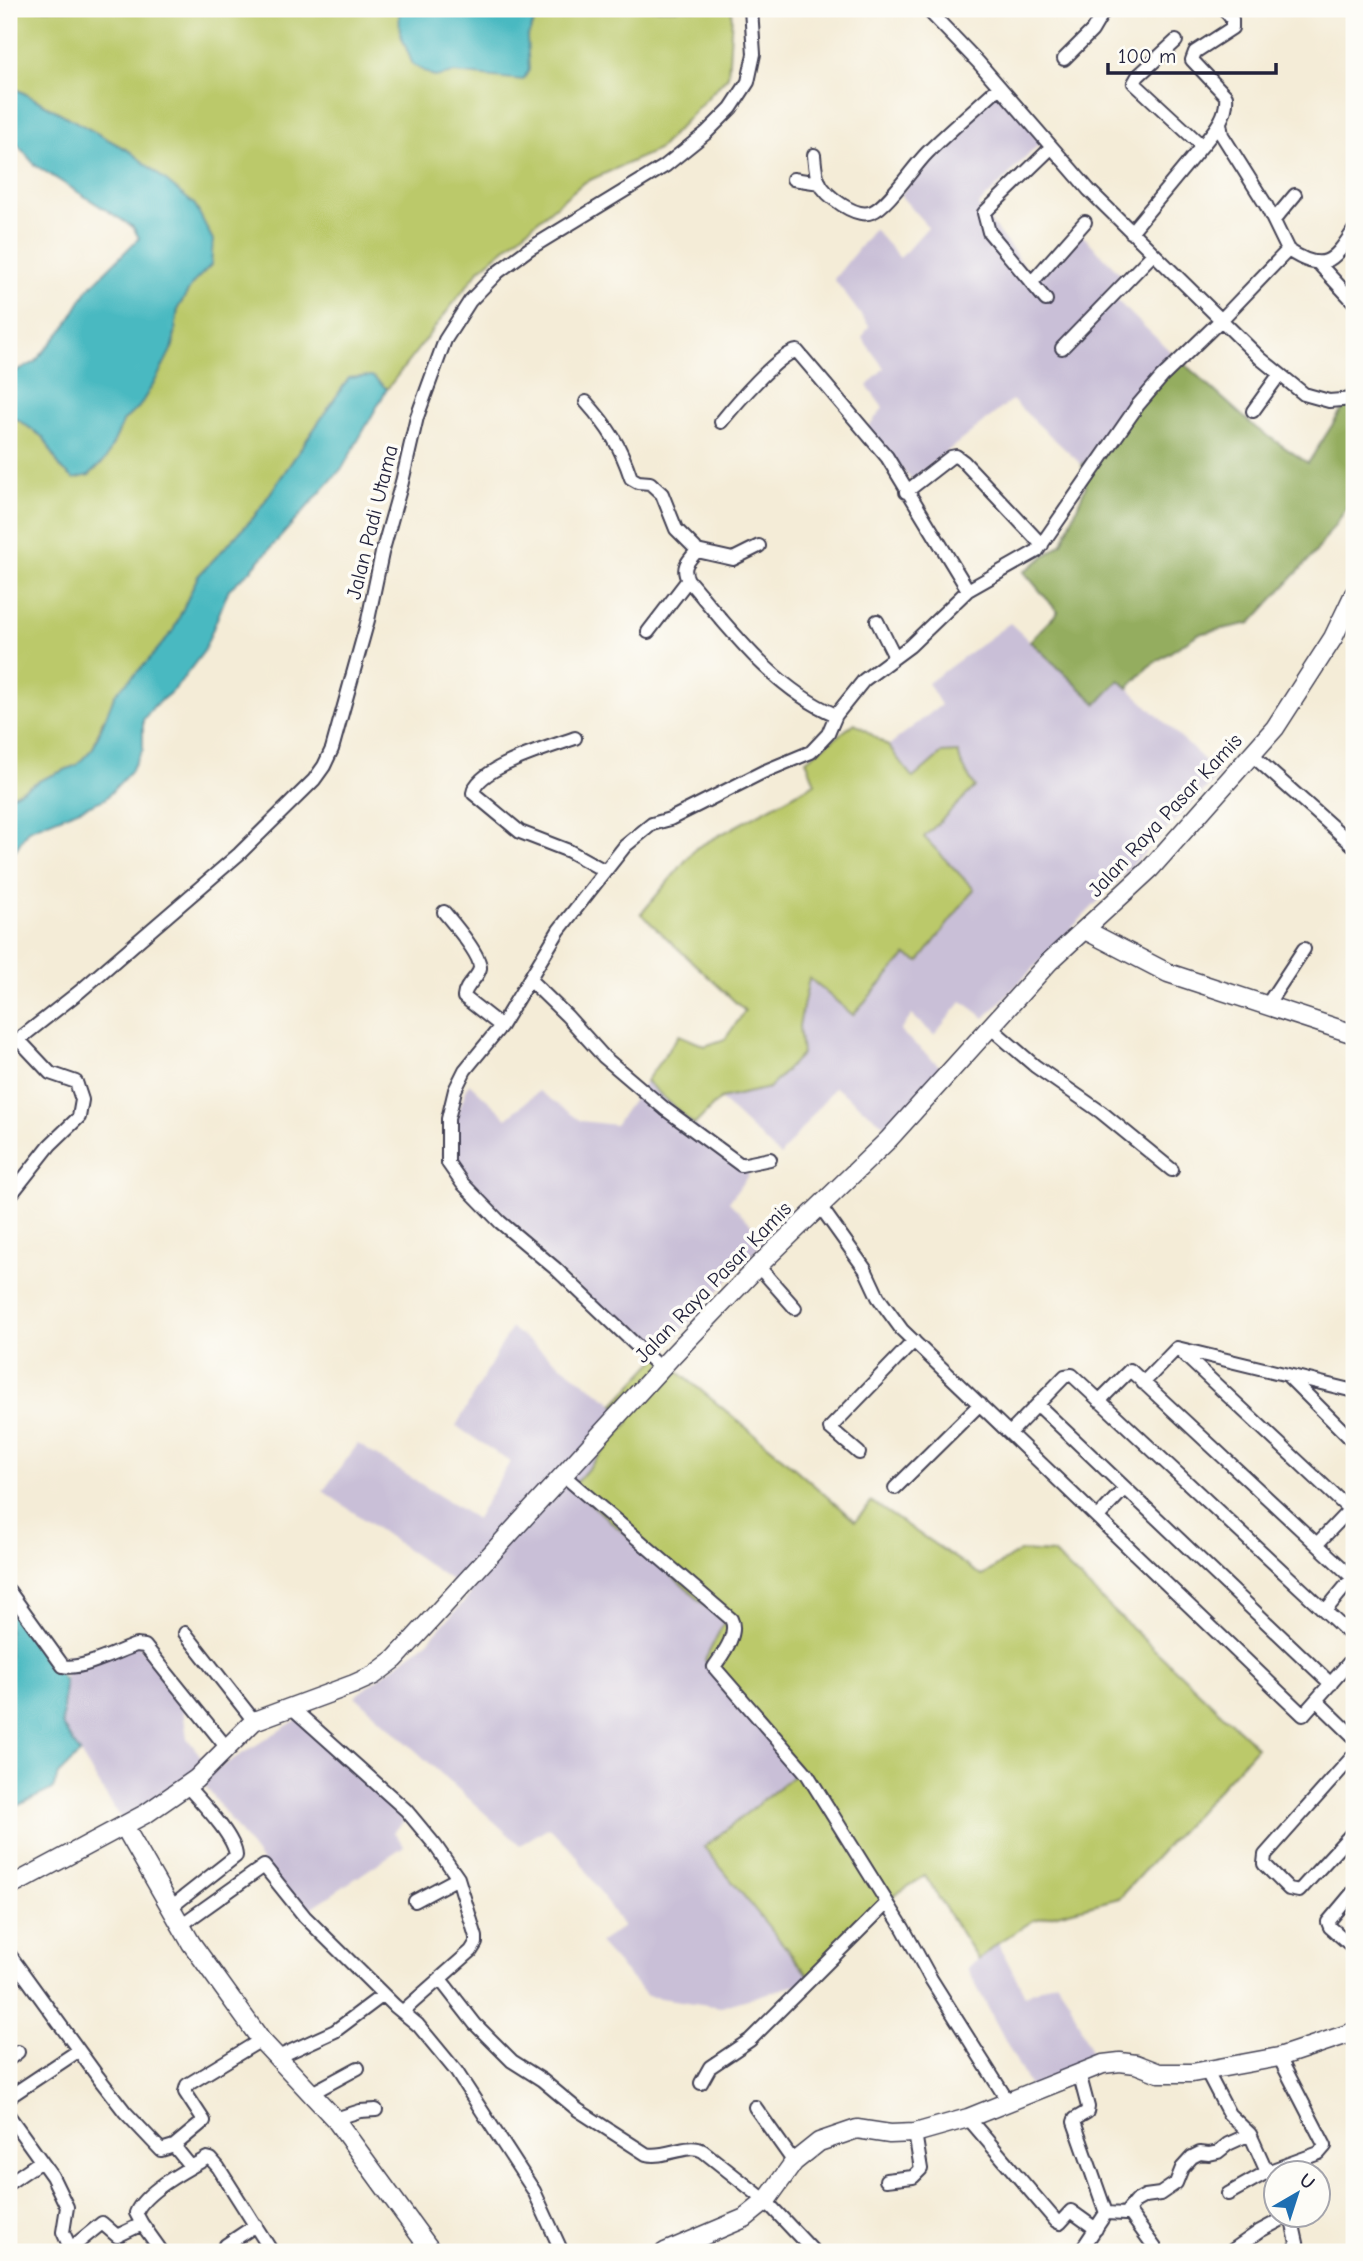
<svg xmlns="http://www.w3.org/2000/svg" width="1363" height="2261" font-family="'Comic Neue',sans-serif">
<rect width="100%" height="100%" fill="#fdfcf7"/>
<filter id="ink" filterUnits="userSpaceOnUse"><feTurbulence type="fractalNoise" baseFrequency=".0143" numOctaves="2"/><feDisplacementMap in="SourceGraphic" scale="14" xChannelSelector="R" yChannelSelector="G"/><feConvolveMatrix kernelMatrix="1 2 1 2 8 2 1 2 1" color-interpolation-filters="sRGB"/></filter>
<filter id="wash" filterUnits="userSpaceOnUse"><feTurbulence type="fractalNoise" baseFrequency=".00686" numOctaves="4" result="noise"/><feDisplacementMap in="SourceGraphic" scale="28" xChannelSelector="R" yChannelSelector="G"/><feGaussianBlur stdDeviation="1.57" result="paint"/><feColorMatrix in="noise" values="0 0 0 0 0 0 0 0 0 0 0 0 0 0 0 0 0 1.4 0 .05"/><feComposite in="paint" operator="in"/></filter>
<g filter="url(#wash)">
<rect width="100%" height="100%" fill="#f4ecd7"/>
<path fill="#c9bfd7" d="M995,86L1042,141L978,206L1033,277L1076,229L1121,274L1107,291L1172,353L1141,386L1114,434L1082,465L1012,400L912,479L864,432L883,408L867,386L884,368L862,338L869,326L834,279L874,229L900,258L928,227L900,195Z
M1010,623L1097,704L1119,679L1220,775L985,1018L962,1001L934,1035L912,1015L900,1031L942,1068L891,1130L835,1087L780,1156L720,1099L769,1088L802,1054L799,1026L809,978L853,1015L906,955L919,962L973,889L924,838L975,787L961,763L958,753H942L913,778L888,746L941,705L928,683Z
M646,1081L749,1174L729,1202L766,1239L659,1356L532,1249L495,1206L442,1154L469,1083L507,1118L539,1091L581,1121L615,1125Z
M511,1328L614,1404L629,1422L573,1487L724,1622L801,1770L812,1980L721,2007L647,1996L599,1943L623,1927L576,1855L549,1827L520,1845L355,1696L428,1641L471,1594L323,1491L358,1444L476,1519L510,1462L456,1426Z
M135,1640L182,1702L187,1738L213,1772L301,1717L410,1814L394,1832L404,1846L301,1915L201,1780L124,1824L62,1725L66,1656Z
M998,1943L1025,1995L1056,1981L1069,2000L1094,2059L1031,2089L967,1968Z"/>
<path fill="#bbc96b" stroke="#6e7653" stroke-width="2" d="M9,9H731L732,14L728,76L658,150L583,183L480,269L387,389L372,376L349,378L254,517L198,576L173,631L102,722L93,748L77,765L43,779L9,797V418L17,419L44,438L60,467L74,478L89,475L106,459L124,420L139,407L173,346L178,308L193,283L210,265L131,152L9,85Z
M855,723L888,746L913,778L942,753L958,752L961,763L975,787L924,837L974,889L919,962L906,955L853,1015L809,978L799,1026L802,1054L769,1088L720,1099L694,1125L646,1081L679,1035L705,1046L725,1039L745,1011L641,914L696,848L815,783L806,760Z
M659,1356L776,1452L855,1521L872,1502L982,1576L1020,1551L1053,1553L1257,1747L1119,1898L1034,1920L998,1943L978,1960L925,1876L882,1903L812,1980L704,1847L801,1770L705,1660L724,1622L572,1487L629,1422L614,1404Z"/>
<path fill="#94ad5f" stroke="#5b684d" stroke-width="2" d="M1172,353L1256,428L1308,463L1354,391V498L1315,553L1251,623L1198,634L1148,667L1128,688L1119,680L1097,704L1030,641L1058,612L1024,572L1062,543L1086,486L1082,465L1114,434L1141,386Z"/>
<path fill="#4ab9c1" stroke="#366e7e" stroke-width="2" d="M399,9H540L527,38L529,70L523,80L454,73L435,77L413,65L400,33Z
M9,85L131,152L195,205L213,240L211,265L193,283L178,308L173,346L158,376L139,407L124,420L106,459L89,475L74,479L60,467L44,438L17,419L9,418V375L34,363L66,326L88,289L139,238L133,227L35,165L9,135Z
M372,376L387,389L343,467L251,570L229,589L204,651L175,689L154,706L143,720V749L130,772L105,799L28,830L9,860V797L43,779L77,765L93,748L115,694L147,662L173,631L198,576L254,517L349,378Z
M9,1605L65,1681L62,1725L80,1753L58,1775L53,1789L9,1810Z"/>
</g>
<g filter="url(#ink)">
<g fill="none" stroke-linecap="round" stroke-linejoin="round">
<defs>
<path id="street" d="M927,9L978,62L1089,190L1261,359L1304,394L1329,401L1354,399
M1064,59L1092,31L1105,9
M1220,123L1222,135L1266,205L1288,250
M1202,146C1214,131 1228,116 1226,96L1192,60L1195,52L1232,28V19L1224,9
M814,155C815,164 815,173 819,182C826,196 856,219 872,212C888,206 913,167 927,153C950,130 975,109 999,87
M793,179L820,183
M1274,220L1295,195
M1131,232L1202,146L1134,83L1138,76L1176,41
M1319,264L1354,302
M1032,282L1085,222
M1046,300L989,232L984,213L1051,148
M1062,348L1153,254
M586,402C609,428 620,445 631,478L638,482L650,483L662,494L676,529L695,548L697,551C688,561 681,567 688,580C731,630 774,689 836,715
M1253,411L1279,375
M721,422C734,406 779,353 797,351L887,457L968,590
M906,492L951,457L956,456L964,462L1042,545
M697,551L733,559L759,546
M877,621L895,657
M648,632L688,580
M575,738C552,747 477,767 473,793L520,832L569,851L605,871
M1252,755L1354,846
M444,912C452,922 481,955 480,968C478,979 465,984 464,997L501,1026
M530,980L567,1016L604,1057L665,1109L741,1165L770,1159
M1267,1005L1304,949
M991,1028L1035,1066L1101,1112L1172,1170
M9,1047L79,992L239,854L314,780L324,766L332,749L368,620L382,553L402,482L417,417L445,340L470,301L498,272L529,249L665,166L706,133L731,108L748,82L754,54L751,9
M9,1197L50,1145L79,1117L82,1100L76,1082L50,1073L18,1039
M820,1206L865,1269L878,1297L902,1330L1303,1715L1354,1657
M758,1266L795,1308
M1177,1348L1350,1510
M660,1368L556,1269L500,1222L462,1183L448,1163V1119L455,1090L465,1070L501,1026L559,930L625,846L652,824L670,819L763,772L811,752L828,734L836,715L864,680L910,646L968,590L1037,551L1138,405L1162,377L1222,319L1288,250C1323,273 1333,263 1354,230
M1289,1377L1354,1442
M1143,1383L1177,1348L1354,1391
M1099,1401L1130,1370L1353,1578
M1038,1405L1331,1684
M1010,1433L1065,1376L1072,1375L1354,1638
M859,1453L830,1428L914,1341
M563,1475L731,1619C739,1634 722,1655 714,1667L807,1774L903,1928L931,1979L1009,2103
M895,1488L980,1404
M1098,1517L1125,1488
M1317,1544L1354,1505
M9,1591L63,1666C80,1671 118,1651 136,1645L145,1646L227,1748
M1325,1611L1354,1576
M185,1633L254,1721
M1317,1701L1354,1737
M291,1707L406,1810L435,1845L458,1878L476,1937V1943L471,1951L402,2012
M1354,1755L1265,1855L1264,1864L1289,1889L1299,1891L1354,1831
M1354,1891L1328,1922L1330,1927L1354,1948
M415,1901L458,1878
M170,1908L236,1856C235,1836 200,1801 186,1785
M181,1925L264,1866L305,1917L395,2006L418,2025L456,2071L534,2191L562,2252
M9,1954L98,2077L125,2112L161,2150L174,2146L204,2121L185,2092L187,2085L261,2040
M440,1979L475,2024L512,2061L542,2080L578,2110L646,2154C665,2159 687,2142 703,2151L766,2201L814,2252
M276,2058L335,2031L383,1995
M9,2059L18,2052
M1206,2070L1229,2114L1250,2134L1267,2172
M1079,2073L1088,2107L1087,2112L1075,2119L1074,2122L1106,2213
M701,2083L710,2067L750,2040L887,1903
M310,2094L358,2068
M9,2097L78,2051
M755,2107L794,2162
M9,2116L52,2176L67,2207L63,2232L72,2252
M968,2118L1056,2221L1060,2223L1071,2211L1096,2229
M335,2119L360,2111L376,2110
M174,2146L191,2167
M886,2180L913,2177L921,2169L915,2133
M9,2183L41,2161
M1228,2194L1267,2172L1319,2153L1325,2146L1279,2057
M1128,2211L1158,2252
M1291,2216L1299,2252
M142,2224L136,2213C144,2192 187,2169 207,2158L211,2159L218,2167L272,2252
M70,2249L102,2223L117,2236L142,2224L162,2252
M227,2252L226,2245L256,2225
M1080,2252L1106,2213L1125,2214L1136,2201L1145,2196L1160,2194L1176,2183L1182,2168L1192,2157L1200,2153L1209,2154L1218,2152L1228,2144L1250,2134
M1200,2252H1205
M1230,2252L1260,2231L1288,2216"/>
<path id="secondary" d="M1085,930L1168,973L1354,1034
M124,1826L191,1943L261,2040L335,2119L432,2252
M9,1887L147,1813L196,1779L254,1721L354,1684L374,1675L395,1659L673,1355L758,1266L888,1140L1049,962L1150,869L1275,728L1333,638L1354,594
M665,2252L745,2218L766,2201L794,2162L819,2142L857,2129L890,2134L915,2133L968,2118L1103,2064L1120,2062L1136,2064L1159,2073H1192L1279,2057L1354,2032"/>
</defs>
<use href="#street" stroke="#424052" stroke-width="16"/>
<use href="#secondary" stroke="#424052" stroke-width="21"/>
<use href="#street" stroke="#fff" stroke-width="12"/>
<use href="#secondary" stroke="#fff" stroke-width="18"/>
</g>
</g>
<g text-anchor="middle" stroke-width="7" stroke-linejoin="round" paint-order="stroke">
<g font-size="21" fill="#22223b" stroke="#fdfcf7">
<text transform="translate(372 522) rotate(-76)" y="7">Jalan Padi Utama</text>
<text transform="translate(1165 815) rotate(-47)" y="7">Jalan Raya Pasar Kamis</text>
<text transform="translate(713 1282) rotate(-46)" y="7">Jalan Raya Pasar Kamis</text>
</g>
</g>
<rect width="1363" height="2261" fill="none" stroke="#fdfcf7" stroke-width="35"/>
<g transform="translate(1297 2194) rotate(39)"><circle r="33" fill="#fdfcf7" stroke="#a5a5ac" stroke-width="2"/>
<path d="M0-5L12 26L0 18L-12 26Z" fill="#1f6fb2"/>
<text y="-10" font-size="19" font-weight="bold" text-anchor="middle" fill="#22223b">U</text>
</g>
<path d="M1108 63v10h168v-10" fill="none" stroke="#22223b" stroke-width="3.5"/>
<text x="1118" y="63" font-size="21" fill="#22223b" stroke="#fdfcf7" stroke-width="5" paint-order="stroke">100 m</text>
</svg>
